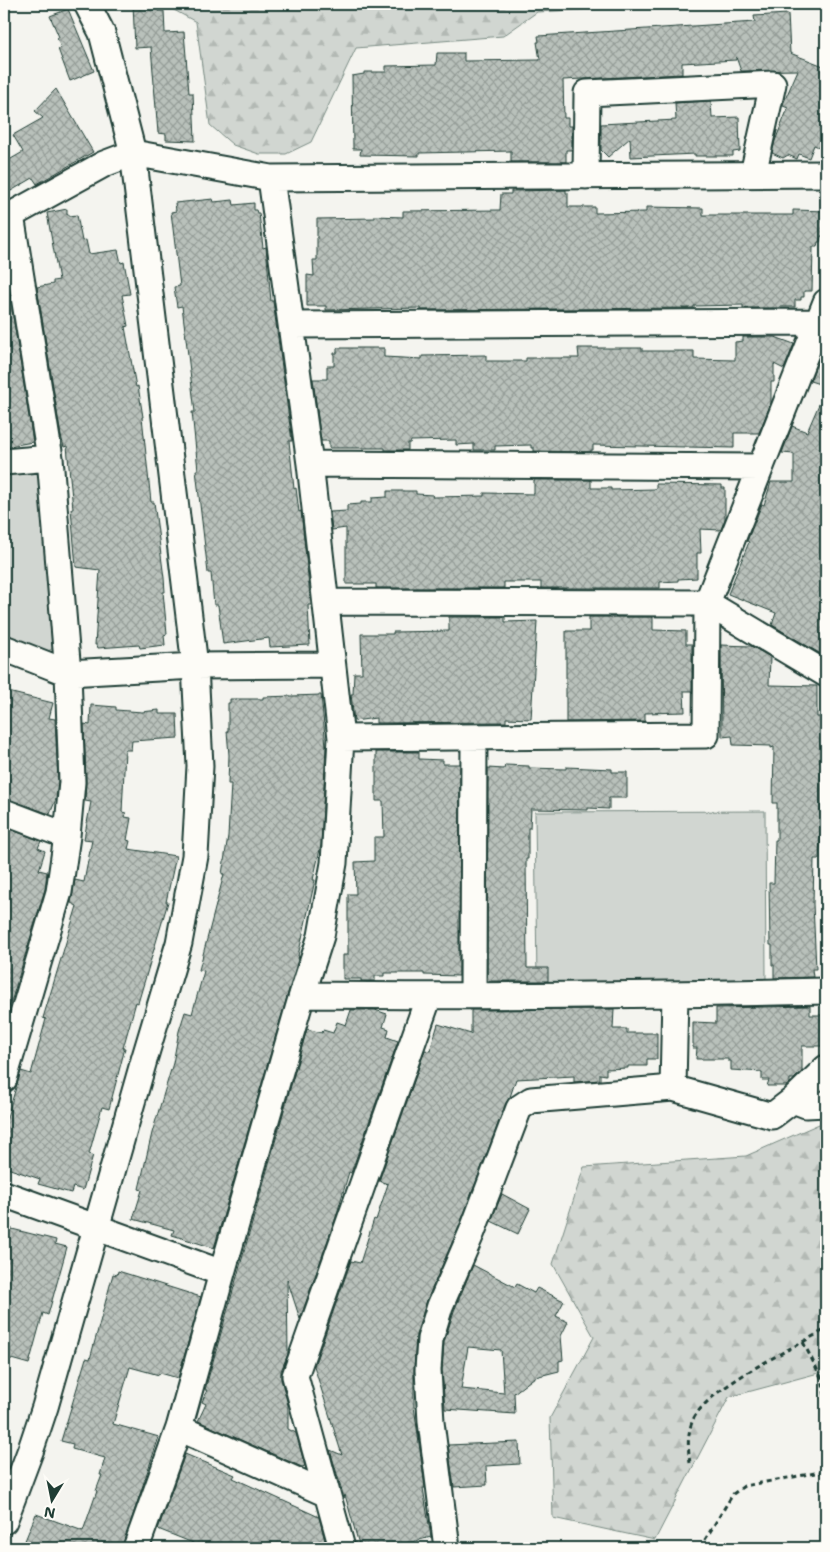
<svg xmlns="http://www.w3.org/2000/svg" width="830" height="1552" font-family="'Shantell Sans',sans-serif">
<defs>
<pattern id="forest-firs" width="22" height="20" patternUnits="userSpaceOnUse" patternTransform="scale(1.25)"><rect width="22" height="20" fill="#d1d6d1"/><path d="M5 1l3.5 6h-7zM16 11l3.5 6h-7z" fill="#b3b9b4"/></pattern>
<pattern id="building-cross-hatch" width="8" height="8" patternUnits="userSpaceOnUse" patternTransform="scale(1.25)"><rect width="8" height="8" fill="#b9c1bb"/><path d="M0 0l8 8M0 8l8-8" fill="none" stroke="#969e99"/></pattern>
</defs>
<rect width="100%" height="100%" fill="#f4f4ef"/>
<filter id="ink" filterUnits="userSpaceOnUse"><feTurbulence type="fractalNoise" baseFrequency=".02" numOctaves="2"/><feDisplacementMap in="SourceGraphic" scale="10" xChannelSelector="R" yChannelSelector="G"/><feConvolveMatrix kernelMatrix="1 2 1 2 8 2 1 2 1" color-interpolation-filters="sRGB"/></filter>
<g filter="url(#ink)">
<path fill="#d1d6d1" stroke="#788a82" d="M34,467L44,473L57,646L48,651L4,635V473Z
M765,811L766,981L537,983L535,812Z"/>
<path fill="url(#forest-firs)" stroke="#788a82" d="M163,4H686L537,12L503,36L356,48L311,142L286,154H259L233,145L210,125L196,22Z
M826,1121V1371L729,1397L655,1540L553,1518L550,1418L594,1337L553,1264L584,1167L746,1156Z"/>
<path fill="url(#building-cross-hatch)" stroke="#1f3d34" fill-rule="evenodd" d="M133,4L151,10L157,9L158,11H164L165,33L184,32L189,93H193L195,141L166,140V134L158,133L151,47L135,48Z
M68,9L94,71L70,81L58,49L61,48L57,38L59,37L50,16Z
M788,14L790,53L826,67V150L814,145L809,158L799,154L797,159L788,155L783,158L772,153L775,141L788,108L783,106V104L798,70L741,71L736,57V60L682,63V74L563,80L564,118H568V126H572V150H566V162H511V151L419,153V156L360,155L361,149H353L352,76L364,74V72H386V66L436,65L437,53H464V61L540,60L537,42H539L538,36L755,22L754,16Z
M56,89L93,152L37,184L33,178L4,195V163L23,152L13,135L43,118L35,111Z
M711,101L712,118L739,117L740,151L733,152V156H695V154L631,157L630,138L608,157L601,150V124L676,120L675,103Z
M566,190V193H568V207H595V213L646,212V207L703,208V215H793V210L826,211V236H821L820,242H818L817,247H813L812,291H804V297H801V300H795V307H780V308H743V305L694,306V308L421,310V308L326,310V306H307V275L314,276L313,260H317V219L375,218V216L403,217V211L500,210L501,194H511V191Z
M213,199L214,202L233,200L234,205L254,203V210H256L257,213H259L263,248L266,247L271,301H273L292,441H289L294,489L296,488L299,512L301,511L311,605H308L310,645L270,647L269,638L223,644L218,605H214L211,573H208L196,470H198L192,412H195L182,306L177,307L174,287L180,286L171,212L176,211L175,203Z
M67,209V215L69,214V216L77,215L82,241L86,240L89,254L118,250L121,263L124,262L130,294L122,295L128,326L125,327L136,387L138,386L143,417H142L151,502H154L164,578L165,592H163L167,634L164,635L165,645L140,648L139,645L98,648L97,645H95L100,570L76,567L71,509H73L67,446L64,447L61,436L37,287L53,284V281L59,280L47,213Z
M9,291L33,442L4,447V292Z
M743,337H775L794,344L784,369L774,364V382H771V403L759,433H734V448L593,445V450H591V452L534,451V448H531V445L495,446V450H474V444L456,445V440L411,441L410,443H408V450H385V448H329V441H321L313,379H327V366H334V353H337V348H384V357L422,359V356L486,355V361H526V358H579L578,348H642V351H694V359L735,360V342L743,341Z
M820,355L826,357V386L810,381Z
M826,388V509L820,526L826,529V609L823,618L826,621V657L772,625L776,613L728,594L749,542L747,541L762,504L764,505L771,482H794V454L782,453L792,426L807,432Z
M534,480H591V488H611V490L656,489V484L722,485V488H725V519L721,530L700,529L701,553H697V578L678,579V581L660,582V588H541V582H504V588H376V584H346V528L332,530L330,512L347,511V505L361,504V502H372V498L387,497V491H416V494L433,495L432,497H434L484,496V493L534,494Z
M449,617H505V622L537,621L531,719L506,718V722L376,723V718L354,721L351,694H353L354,673H362L361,634H393V632L449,631Z
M589,617H653V630L686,631V644H692V691H684L685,712L645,713V721L566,722V631H589Z
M721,645L751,646L770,657L769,685L817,686V717H822L820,762H821V828L819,859H814L813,904L816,969H812L813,977L774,978V965H772V945H770L769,883H774L775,840H777V803H773L774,747L771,748V746L733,745L732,736L722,737Z
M4,691L53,703L49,718L55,719L58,782L56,799L50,814L4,798Z
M321,695L326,746L321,845L313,880H315L298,956H299L214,1248L172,1235L174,1230L133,1219L142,1190L139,1189L152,1133L173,1063L179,1031L185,1012L192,1014L204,971L199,970L224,874H222L228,836L231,784H228L229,755L227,731H228V703H230V699H263V697Z
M91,705L116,707V710L142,712L159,710V714H177L178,738L132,741L131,750H125L122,812L126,813L125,817L131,818L127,840L130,841L128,849L176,856L166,902H168L138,1003L136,1002L123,1048H125L109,1109L102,1107L89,1154L93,1155L83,1190L73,1187L71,1193L38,1184L40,1179L4,1167V1127L21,1071L31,1074L46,1019L43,1018L77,906L71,903L75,880L84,882L92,840L84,839L91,802L85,801L86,781L84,724L90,725Z
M376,752H419V759L443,760V764H460L459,976L424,975V973H384V976H375V981H361V979H343V955H348V894H356L355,862L374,861V837H384L383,801H376Z
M505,765L529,766V768L566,769V767L612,769V772H627V798H609V809L588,808V810L531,809L530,828H528V859H526L527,968H548V981H487L488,768L504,769Z
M4,827L41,841L38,848L45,851L39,870L47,872L45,889L12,999L5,1018H4Z
M810,1006V1015H826V1046H802V1072L794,1079H790V1083L786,1086H767L769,1080H762V1072L731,1070V1061H728V1059H696L697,1048H693V1022L716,1023V1008Z
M614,1009L613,1029H627V1033H657V1059H647V1066H628V1068L606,1069V1075L600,1074V1080L574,1082V1076L516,1079L510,1097L506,1103L459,1227L427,1300L416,1335L414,1369V1406L425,1488H423L431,1537L400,1545V1548H360L345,1495L344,1498L330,1450L342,1455L314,1366L351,1261L360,1263L374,1219L376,1220L388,1184L379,1181L425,1050L430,1051L438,1024L471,1034V1010Z
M351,1010H375L387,1014L383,1027L389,1029L387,1037L398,1041L351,1173L349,1172L336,1217L300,1319L287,1279L288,1354L281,1371V1379L288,1405V1429L296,1433L305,1466L302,1467L198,1421L206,1404L202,1402L207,1390H205L206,1386L307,1029L322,1033L323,1030L333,1033L337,1022L346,1025Z
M502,1194L530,1209L518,1234L491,1221Z
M4,1227L56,1240L55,1244L67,1247L48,1315L43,1313L29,1364L4,1357Z
M473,1265L515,1287L517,1284L534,1293L537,1288L564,1301L556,1316L568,1322L561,1336L563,1360L559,1361V1371L535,1377L514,1393L515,1414L445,1409L442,1370L444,1342L454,1311ZM468,1347L501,1350L504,1393L461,1389Z
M118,1271L201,1297L178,1378L160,1373L159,1375L130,1367L113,1424L159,1437L122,1548H22L36,1514L83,1531L97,1491H96L102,1475H100L105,1458L72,1449L73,1444L61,1441L86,1358L90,1359L113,1274L117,1275Z
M519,1442L520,1464L486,1466L487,1485L454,1487L448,1445Z
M185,1454L235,1475L233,1478L319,1517L325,1541L322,1548H190L193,1543L158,1529Z"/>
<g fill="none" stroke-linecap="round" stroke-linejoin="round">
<defs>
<path id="minor" d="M586,176L587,93L773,84L753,174
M4,219L104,164L133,153L271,178L826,174
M292,325L818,322
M4,462L50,458
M310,464L760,467
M327,602L707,603L826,674
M4,648L68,673L195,666L331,665
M341,738L706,735L707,603L826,302
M4,812L67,836
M302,995C477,997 652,995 826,991
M473,995L474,737
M4,1079L59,892L67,836L72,782L68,673L50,458L11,215
M673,1088L675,994
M793,1100L806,1105L826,1104
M4,1194L222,1273
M179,1428L327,1494
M4,1521L31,1449L45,1407L144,1060L179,943L195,856L200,766L195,666L133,153L102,33L87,4
M136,1548L179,1428L222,1273L302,995L321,936L334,863L341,738L310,464L271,178
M342,1548L295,1376L429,996
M447,1548L431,1422L428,1370L430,1339L440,1306L472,1232L519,1108L531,1100L673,1088L772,1116L793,1100L826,1068"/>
</defs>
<use href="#minor" stroke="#1f3d34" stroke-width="29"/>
<path stroke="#1f3d34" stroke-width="3" stroke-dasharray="5 4" stroke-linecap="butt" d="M803,1342L822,1379L826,1402
M690,1463C688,1449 687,1436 692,1422C705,1388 794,1348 826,1329
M471,1543L486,1547L501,1548
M700,1548L733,1494L744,1486L826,1471"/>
<use href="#minor" stroke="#fdfcf7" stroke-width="25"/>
</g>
</g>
<rect width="830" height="1552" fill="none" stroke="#fdfcf7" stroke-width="20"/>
<rect x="10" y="10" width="810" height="1532" fill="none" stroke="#1f3d34" stroke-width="2" filter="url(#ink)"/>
<g transform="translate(52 1500) rotate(190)" stroke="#fdfcf7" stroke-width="4" paint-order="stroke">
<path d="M0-4L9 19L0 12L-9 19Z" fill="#1f3d34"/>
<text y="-8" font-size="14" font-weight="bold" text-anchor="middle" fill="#1f3d34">N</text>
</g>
</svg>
